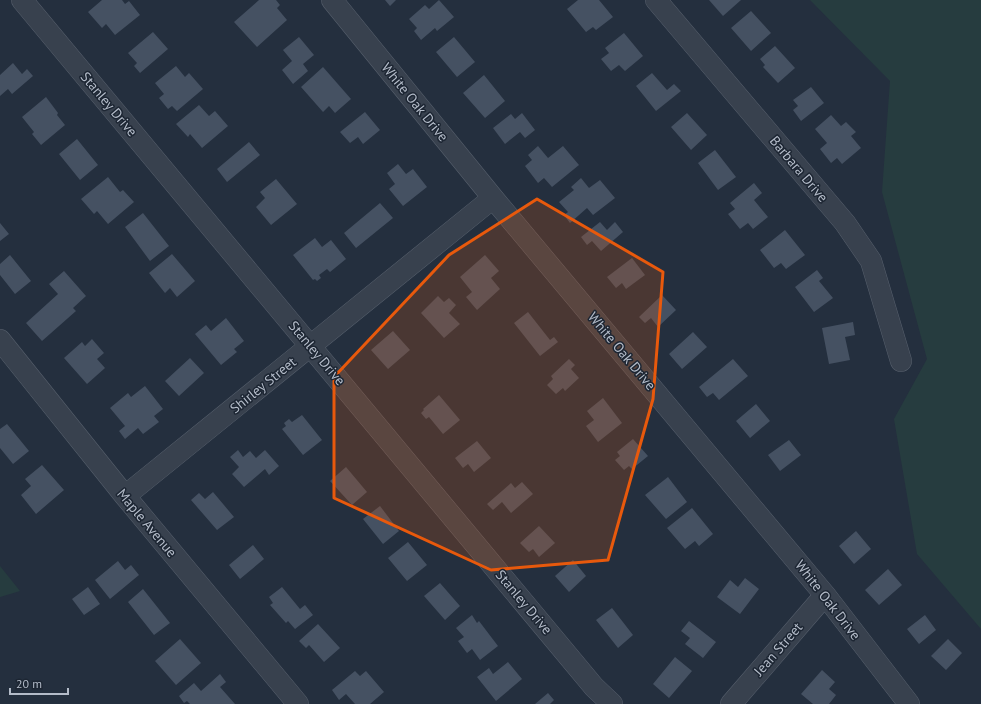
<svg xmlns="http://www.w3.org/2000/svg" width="981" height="704" font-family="'PT Sans',sans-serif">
<rect width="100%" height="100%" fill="#242f3e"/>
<path fill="#263c3f" d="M810,0H981V629L917,554L894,419L927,359L882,192L890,81Z
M0,566L20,591L0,597Z"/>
<path fill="#455162" d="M102,0H122L125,4L129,1L140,15L115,35L106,24L102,28L88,12Z
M259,0H276L280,5L277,8L287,20L257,47L234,22Z
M385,0H396L390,6Z
M439,0L454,17L437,31L435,28L421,40L414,31L417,28L409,19L425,5L429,9Z
M578,0H599L613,17L596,30L593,27L586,32L567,9Z
M709,0H741L723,16Z
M751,11L771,33L751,51L731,28Z
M153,32L168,49L140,73L134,66L137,63L128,53Z
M624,33L643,56L625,71L619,65L611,71L601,59L609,53L605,48Z
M299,37L314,55L303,64L308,71L293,84L282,70L292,61L283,50Z
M454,37L475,62L457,77L436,52Z
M775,46L795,68L778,83L763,67L765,65L760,59Z
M13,63L22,74L27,69L33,76L12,94L8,89L0,96V75Z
M176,66L185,77L189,73L203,89L177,111L172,106L168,109L159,98L164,94L155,83Z
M323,67L351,99L335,113L329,106L323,112L301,87Z
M652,73L667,90L674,84L681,91L656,111L636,86Z
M484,75L505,101L485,118L463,93Z
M811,87L824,103L801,121L793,110L798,106L793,100Z
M46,97L58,113L57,115L65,125L41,145L32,134L34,132L22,117Z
M199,105L209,116L215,111L228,126L202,148L190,134L188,137L176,124Z
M365,112L380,130L363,144L358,137L350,143L340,132Z
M522,113L535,130L525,138L520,132L505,144L493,128L511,114L515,119Z
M687,113L707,135L691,150L671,127Z
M831,115L841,126L846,122L856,132L851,136L861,148L842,164L837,158L831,163L820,149L827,143L815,129Z
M77,139L98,165L80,180L59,154Z
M249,142L260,155L227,182L217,169Z
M538,146L548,158L563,146L579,165L552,187L544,178L538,183L525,166L532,160L528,155Z
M715,150L736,177L718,190L698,163Z
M398,164L406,174L413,169L427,187L403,206L389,189L395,184L387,173Z
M108,177L120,192L123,190L134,202L108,224L97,211L94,214L81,199Z
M581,178L589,188L600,180L615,198L593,215L587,208L570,223L564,215L568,212L559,202L574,190L571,187Z
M276,179L297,204L271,225L256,207L265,198L260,192Z
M754,183L762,193L754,200L768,217L753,229L748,223L740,229L728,214L735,209L730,203Z
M380,203L393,218L356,248L344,233Z
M143,213L169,246L150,261L125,227Z
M600,222L607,230L615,222L623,232L601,251L592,241L587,245L581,237Z
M0,223L9,234L0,241Z
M785,230L805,255L786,269L781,263L774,268L760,250Z
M315,238L322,247L331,240L346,259L330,272L327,269L319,275L321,278L317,281L315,279L313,280L293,255Z
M172,254L195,281L177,297L170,288L165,293L149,273Z
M10,255L31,281L15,294L0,275V264Z
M485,255L499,271L491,278L500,289L477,310L466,297L472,292L460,277Z
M632,258L645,275L626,289L622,283L616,288L607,277Z
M817,270L823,278L819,281L833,298L814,312L795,287Z
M64,271L86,296L73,308L76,311L42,341L26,323L58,294L49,284Z
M662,295L676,310L658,327L651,318L645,323L639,317Z
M438,296L444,302L449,298L456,305L449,313L460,324L444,338L421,313Z
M528,312L550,340L554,337L558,342L540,356L514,323Z
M226,318L244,341L234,349L237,352L221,365L195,334L206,325L211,331Z
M853,322L855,335L845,337L850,360L829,364L822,328Z
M393,331L410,350L388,369L371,350Z
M693,332L707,347L682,369L669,354Z
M92,339L104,353L97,359L105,368L87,384L64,358L82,342L85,346Z
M190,358L204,373L179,396L165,381Z
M569,359L575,365L571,369L579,378L565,391L563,388L556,394L547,385L553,379L551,376Z
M733,359L748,376L719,400L713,393L707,397L699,387Z
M145,386L163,409L154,416L159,422L143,434L138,428L125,439L119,431L125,426L110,408L128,393L131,397Z
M439,395L460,420L443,434L429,417L426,419L421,413L424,410L423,409Z
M603,398L622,423L598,442L586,426L594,420L587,411Z
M756,404L770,421L750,438L736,421Z
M302,415L322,440L303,455L282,429L286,426L284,423L289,419L292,422Z
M7,424L29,451L13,464L0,448V429Z
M633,439L648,456L632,469L629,466L624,470L615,460L620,456L617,452Z
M789,440L801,455L780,471L768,455Z
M477,441L491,458L474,472L468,464L463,468L455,458Z
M238,450L243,457L250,451L256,458L265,450L279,466L269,475L265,469L244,487L232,474L239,467L230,457Z
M42,465L64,490L36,514L21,495L31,486L25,479Z
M346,467L367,492L352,505L330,481Z
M668,477L687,502L666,519L645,495Z
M522,482L533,494L511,513L502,502L493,510L487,504L511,483L515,488Z
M213,492L234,517L217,530L191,500L199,493L205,499Z
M380,506L399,531L383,544L363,519Z
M692,508L713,534L699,546L695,541L685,549L667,528Z
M539,526L555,543L539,557L533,549L529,552L520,543Z
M856,531L871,549L854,564L839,546Z
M408,542L427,565L407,581L388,558Z
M253,545L264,559L240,579L229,565Z
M573,560L586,576L569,592L555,576Z
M118,561L125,570L131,565L139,575L110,599L95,580Z
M888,569L902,585L879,605L865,590Z
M745,578L759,589L740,614L717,597L730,580L738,587Z
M440,583L460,606L445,620L424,596Z
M88,587L100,604L84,615L72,599Z
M282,587L300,609L305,605L313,615L295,629L288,621L286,623L270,605L273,603L269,597Z
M143,589L170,623L154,635L128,602Z
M612,608L633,635L618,648L596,620Z
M472,615L477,623L479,621L498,646L480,660L472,649L467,653L458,641L464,637L456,628Z
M925,615L936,630L919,644L907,629Z
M689,621L716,642L703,658L685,644L690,638L681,631Z
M318,624L340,648L324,662L309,645L306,648L299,641Z
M180,639L201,663L176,685L155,661Z
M948,639L962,653L946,670L931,656Z
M675,657L692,671L669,698L653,684Z
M508,662L522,679L496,701L477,677L489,668L493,674Z
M822,670L835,682L829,689L836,695L829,704H813L801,694Z
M355,671L360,676L366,671L384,692L370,704H355L346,694L339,700L332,690Z
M220,674L226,682L220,687L235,704H190L187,701L184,703L179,696L194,683L201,691Z
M548,693L554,700L550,704H535Z"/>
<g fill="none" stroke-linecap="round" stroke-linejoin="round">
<defs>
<path id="street" d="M22,0L594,687L612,704
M332,0L493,198L825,595L909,704
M656,0L845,223L871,261L901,361
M0,340L125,496L298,704
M125,496L493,198
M731,704L825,595"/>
</defs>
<use href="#street" stroke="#565f6c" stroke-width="22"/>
<use href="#street" stroke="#38414e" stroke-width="21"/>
</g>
<path fill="#e8590c" fill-opacity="0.2" stroke="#e8590c" stroke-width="3" stroke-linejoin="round" d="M537,199L663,272L653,399L608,560L491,570L334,498V377L449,255Z"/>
<g text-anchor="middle" stroke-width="3" stroke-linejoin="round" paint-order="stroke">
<g font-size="14" fill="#b4bcc9" stroke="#1d2633">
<text transform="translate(415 102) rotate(51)" y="5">White Oak Drive</text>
<text transform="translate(109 104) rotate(50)" y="5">Stanley Drive</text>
<text transform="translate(799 169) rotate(50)" y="5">Barbara Drive</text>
<text transform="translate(622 351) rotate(50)" y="5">White Oak Drive</text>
<text transform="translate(317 353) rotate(50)" y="5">Stanley Drive</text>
<text transform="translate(263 385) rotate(-39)" y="5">Shirley Street</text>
<text transform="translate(147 523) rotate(50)" y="5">Maple Avenue</text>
<text transform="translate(828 600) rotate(52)" y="5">White Oak Drive</text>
<text transform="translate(524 602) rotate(50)" y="5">Stanley Drive</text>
<text transform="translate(778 649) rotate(-49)" y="5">Jean Street</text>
</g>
</g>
<path d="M10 688v6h58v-6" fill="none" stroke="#b4bcc9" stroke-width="2"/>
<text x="16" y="688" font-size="12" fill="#b4bcc9" stroke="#1d2633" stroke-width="3" paint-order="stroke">20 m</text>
</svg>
